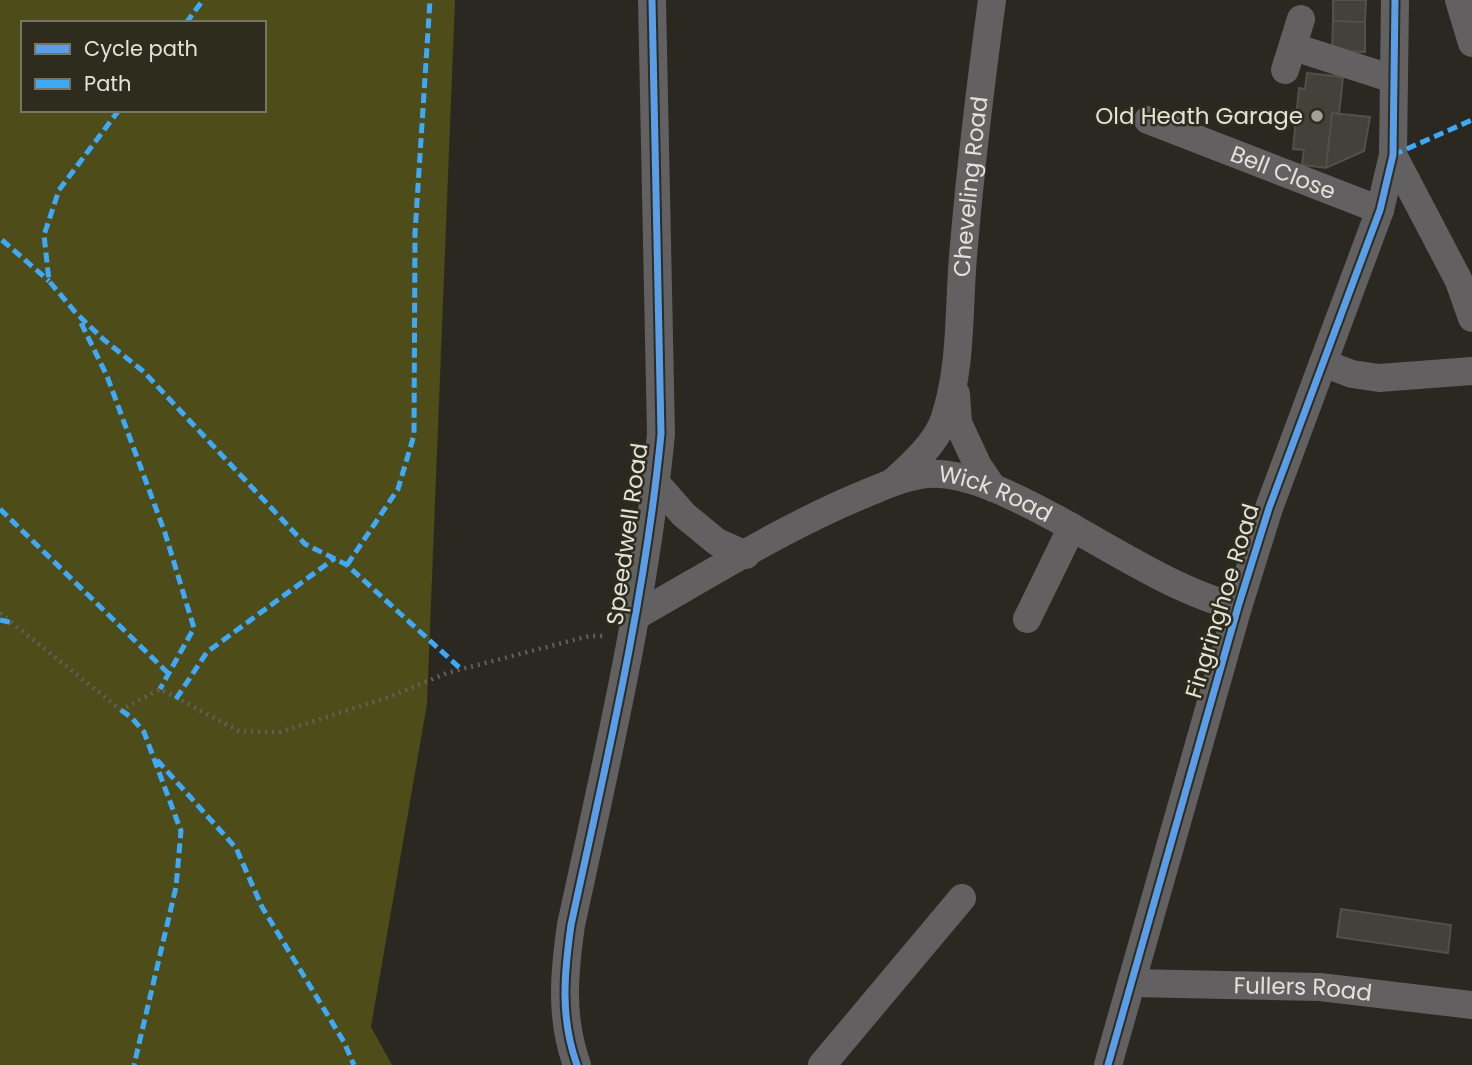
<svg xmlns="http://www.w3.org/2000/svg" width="1472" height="1065" font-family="Poppins,sans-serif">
<rect width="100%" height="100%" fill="#2a2820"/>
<path fill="#4e4c19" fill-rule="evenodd" d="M0,0H455L427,704L371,1027L392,1065H0ZM23,23H264V110H23Z"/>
<path fill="#42413a" stroke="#515049" stroke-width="2" d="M1333,0H1366L1365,22L1333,21Z
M1333,21L1365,22V52L1332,51Z
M1307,73L1343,77L1339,114L1332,113L1326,168L1302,165L1304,150L1293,149L1299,88L1305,89Z
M1332,113L1370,117L1364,151L1326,168Z
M1341,909L1451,925L1448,953L1337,937Z"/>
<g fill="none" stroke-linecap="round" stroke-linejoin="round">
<path stroke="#61605d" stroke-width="4.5" stroke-dasharray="2 5" stroke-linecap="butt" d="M0,613L121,710L160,689L239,731L280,732L389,697L447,673L589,636H606"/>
<g stroke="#626061" stroke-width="28">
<path d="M1459,0L1472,43"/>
<path d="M1294,47L1393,79"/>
<path d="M1285,70L1301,19"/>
<path id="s1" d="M1148,120L1380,210"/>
<path d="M1393,155L1459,281L1472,318"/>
<path d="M1323,363L1352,374L1379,378L1472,371"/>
<path d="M956,394L958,423L978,466L993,488"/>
<path id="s2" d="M894,481C912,465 936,443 944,420C963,365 958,302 964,245C971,163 981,81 992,0"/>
<path d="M656,483L684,515L717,542L746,555"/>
<path id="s3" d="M636,616C710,574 783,528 862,495C882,487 905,476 927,474C969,471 1021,500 1057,519C1110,548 1180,594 1238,607"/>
<path d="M1027,619L1072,527"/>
<path id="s4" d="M1133,983L1320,987L1472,1005"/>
<path d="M577,1065C560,1018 564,974 571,925C606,763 645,600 661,434L652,0"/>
<path d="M822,1065L962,898"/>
<path d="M1108,1065L1238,607L1269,508L1380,210L1393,155L1395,0"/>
</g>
<path stroke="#3fa9f5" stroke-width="5" stroke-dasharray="10 5" stroke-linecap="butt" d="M186,23L203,0
M119,110L59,190L44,235L49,281L76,313L103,339L144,372L305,544L347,565L462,670
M1393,155L1472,120
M2,240L49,281
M81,323L107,376L165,533L194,628L160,689
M0,509L169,674
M347,565L398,489L414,435L415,233L430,0
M0,620L13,623
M176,699L207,652L335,558
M121,710L132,718L144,732L181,831L176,887L134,1065
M157,760L236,848L262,907L344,1042L354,1065"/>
<defs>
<path id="cycleway" d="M577,1065C560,1018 564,974 571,925C606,763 645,600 661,434L652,0
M1108,1065L1238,607L1269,508L1380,210L1393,155L1395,0"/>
</defs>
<use href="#cycleway" stroke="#2d2c1d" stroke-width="11"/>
<use href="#cycleway" stroke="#5a9eea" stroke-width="7"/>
</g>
<circle fill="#a2a198" stroke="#2d2c1d" stroke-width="2.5" cx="1317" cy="116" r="7"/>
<g text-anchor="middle" stroke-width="5" stroke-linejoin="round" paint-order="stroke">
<g font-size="23" fill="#e2e2d8" stroke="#2d2c1d" text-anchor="end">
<text x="1303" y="124">Old Heath Garage</text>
</g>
<g font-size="23" fill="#e2e2d8" stroke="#2d2c1d">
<text dy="8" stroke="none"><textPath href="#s1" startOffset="145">Bell Close</textPath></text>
<text dy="8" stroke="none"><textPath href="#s2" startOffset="315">Cheveling Road</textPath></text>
<text dy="8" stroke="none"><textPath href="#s3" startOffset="397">Wick Road</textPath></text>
<text transform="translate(627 534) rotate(-82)" y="8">Speedwell Road</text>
<text transform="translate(1222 601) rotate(-73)" y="8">Fingringhoe Road</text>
<text dy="8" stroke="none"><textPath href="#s4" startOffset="170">Fullers Road</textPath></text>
</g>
</g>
<rect x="21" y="21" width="245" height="91" fill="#2d2c1d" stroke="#757568" stroke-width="2"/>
<rect x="35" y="44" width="35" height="10" fill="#5a9eea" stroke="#757568" stroke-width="2"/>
<text x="84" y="56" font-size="21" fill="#e2e2d8">Cycle path</text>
<rect x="35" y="79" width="35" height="10" fill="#3fa9f5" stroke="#757568" stroke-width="2"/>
<text x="84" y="91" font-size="21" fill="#e2e2d8">Path</text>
</svg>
